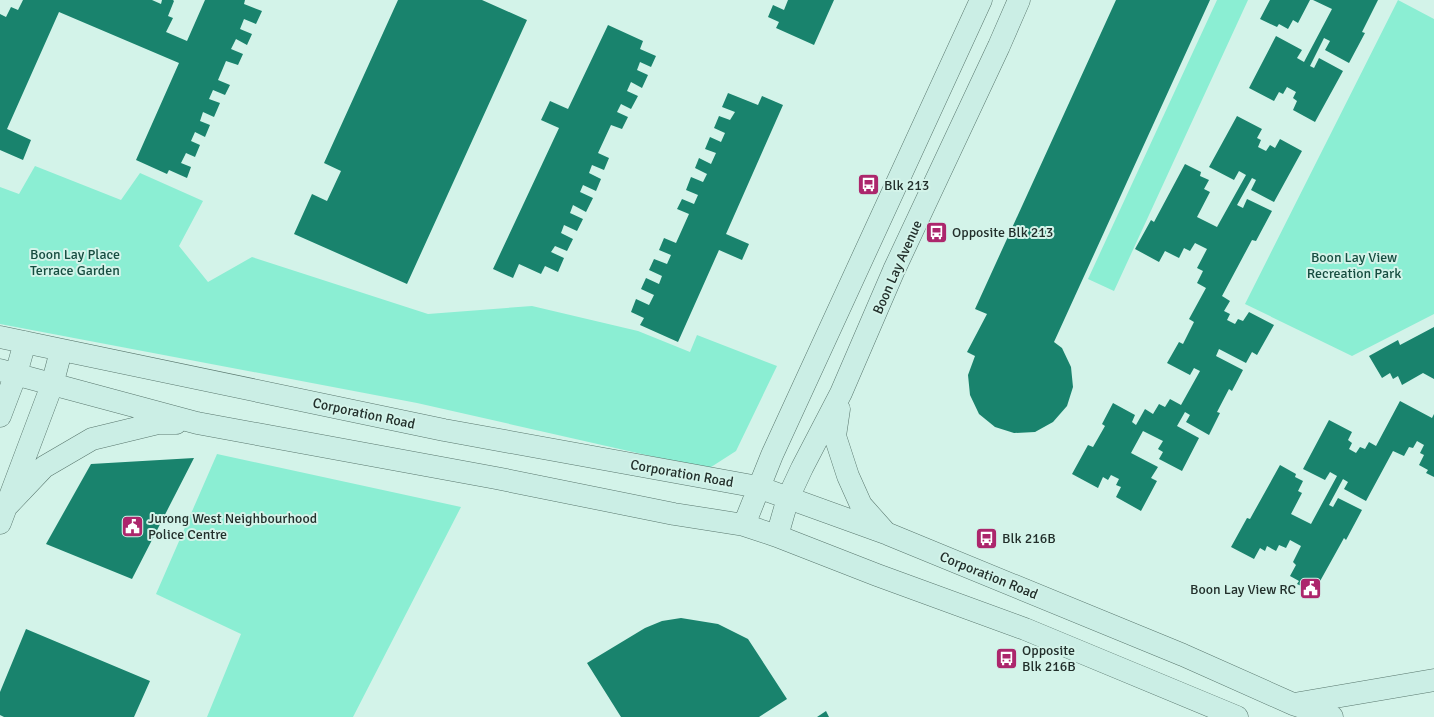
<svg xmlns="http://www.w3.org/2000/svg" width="1434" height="717" font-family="Signika,sans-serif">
<rect width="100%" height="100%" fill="#d3f3e9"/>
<path fill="#8beed3" d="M1217,0H1248L1114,291L1088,279Z
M1398,0L1434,19V314L1352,356L1245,304Z
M35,166L121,200L140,173L203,201L179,246L208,282L252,257L428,314L532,306L638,331L690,352L697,335L777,366L736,451L708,469L417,403L0,324V187L19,194Z
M217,454L461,507L353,717H207L241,634L156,594Z"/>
<path fill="#19836d" d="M23,0H152L161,4L162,0H173L174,1L168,16L173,18L166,32L187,41L205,0H245L244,4L262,11L256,24L244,19L240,29L252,34L247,45L236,39L231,49L243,54L238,65L226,61L218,80L230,85L225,95L213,90L209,99L220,103L214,117L203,112L200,121L210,125L205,137L195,132L191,141L200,145L195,157L186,153L181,163L191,167L187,178L169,170L167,174L136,160L179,63L59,12L7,129L31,140L23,160L0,150V14L6,17L11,7L18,10Z
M398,0H482L527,20L407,284L294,234L312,194L327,201L341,171L324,163Z
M788,0H834L814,45L776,28L779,22L768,17L773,5L784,10Z
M1116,0H1210L1054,342L1062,348L1071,367L1073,387L1067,406L1053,422L1035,432L1014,433L995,427L979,414L970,395L968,375L975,356L967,352L987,314L975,309Z
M1270,0H1310L1298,23L1293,20L1288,29L1279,24L1277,27L1260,19Z
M1313,0H1378L1362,32L1365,33L1349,63L1325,50L1330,41L1324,38L1310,66L1314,68L1319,58L1343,71L1315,122L1293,110L1297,101L1293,98L1296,92L1287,87L1283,94L1279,92L1274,101L1249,88L1276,36L1302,50L1297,58L1304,62L1332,9Z
M608,25L643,41L640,49L656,56L651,67L640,62L637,70L648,75L642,88L631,82L627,91L638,96L631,109L621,104L617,112L628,117L622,129L611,125L598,153L609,158L604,170L592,165L589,173L601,179L596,191L583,185L580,192L593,198L586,212L573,205L570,213L583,219L577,231L564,225L561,233L573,239L567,251L555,246L551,252L564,258L558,272L545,266L541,274L519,264L513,278L493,269L559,128L541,120L550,101L568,109Z
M728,93L758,105L762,96L783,105L726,234L749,244L742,260L719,250L678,342L640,325L644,318L631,312L636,299L649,305L654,295L641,289L646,278L659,284L662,276L649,270L654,259L667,264L671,255L659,250L664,238L676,243L689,214L677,209L682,199L694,204L698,195L686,190L691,177L703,182L707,174L695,168L699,158L711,164L716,153L705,149L710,137L721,142L725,133L714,128L719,116L730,120L735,112L722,107Z
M1237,116L1262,129L1257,138L1261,140L1258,147L1266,151L1270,145L1275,148L1280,139L1302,151L1274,202L1251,190L1256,180L1252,178L1237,205L1243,208L1247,199L1272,211L1256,241L1252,240L1222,296L1230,301L1224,311L1230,314L1227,320L1235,324L1238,319L1243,321L1249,312L1274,325L1257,355L1252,352L1246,363L1219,349L1216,356L1243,370L1232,391L1229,389L1217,412L1220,413L1209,435L1186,422L1190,415L1185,412L1177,426L1199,438L1182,471L1159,459L1163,452L1158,449L1163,441L1143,431L1131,453L1158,467L1151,478L1157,481L1141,511L1116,497L1121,487L1116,485L1119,479L1111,475L1108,480L1103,477L1098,488L1072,474L1088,445L1093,447L1105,426L1102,424L1113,403L1135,415L1132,422L1136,425L1145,409L1153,414L1159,404L1165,407L1170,399L1181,405L1200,371L1194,368L1190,375L1167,363L1179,342L1183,344L1194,322L1189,319L1206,288L1197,283L1203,271L1197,268L1207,249L1195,243L1190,251L1184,248L1179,258L1165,251L1159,262L1135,249L1151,220L1154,222L1185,164L1201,172L1200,176L1209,180L1204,189L1210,192L1197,217L1217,227L1246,175L1239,171L1234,180L1209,167Z
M1434,327V379L1423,373L1402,385L1398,376L1393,379L1390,373L1382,378L1369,356L1398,340L1400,345Z
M1400,401L1432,418L1434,414V477L1426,473L1428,470L1419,465L1424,455L1420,453L1424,445L1417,441L1413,448L1409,447L1404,456L1393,451L1366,501L1344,489L1348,482L1343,479L1329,505L1333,507L1338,498L1362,510L1346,540L1344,538L1314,592L1297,584L1299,581L1290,576L1296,565L1293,562L1301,546L1290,540L1286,548L1279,545L1276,551L1267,546L1265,551L1260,548L1254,559L1231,547L1247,518L1250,519L1280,465L1296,474L1295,477L1303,481L1298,491L1302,493L1291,514L1311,524L1337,476L1330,472L1325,480L1303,469L1329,420L1352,432L1348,440L1352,443L1349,449L1356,453L1360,447L1365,449L1369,442L1376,446Z
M194,458L132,579L46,544L91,464Z
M681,618L718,624L748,639L787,699L759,717H621L587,663L645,628L662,621Z
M26,629L150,681L134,717H4L0,715V692Z
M826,711L829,717H817Z"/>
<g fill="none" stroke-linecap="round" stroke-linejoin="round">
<defs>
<path id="secondary" d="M0,337L444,430L758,487L888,534L1183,655L1293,704L1332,717
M0,370L197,423L496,478L674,514L744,525L777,536L877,575L1025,629L1237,717
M839,409L835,436L848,476L861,505L885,532
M0,416L16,374L25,342
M7,506L44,467L92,439L158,423H176
M0,523L52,385L61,351
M744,525L772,455L981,0
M777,536L788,498L802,468L841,393L894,270L999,46L1019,0
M1294,704L1434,680"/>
</defs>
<use href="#secondary" stroke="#59776e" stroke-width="23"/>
<use href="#secondary" stroke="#cbeee5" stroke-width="22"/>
</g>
<defs>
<symbol id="bus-square" viewBox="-11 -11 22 22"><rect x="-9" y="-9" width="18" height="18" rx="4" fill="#ac266c" stroke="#d3f3e9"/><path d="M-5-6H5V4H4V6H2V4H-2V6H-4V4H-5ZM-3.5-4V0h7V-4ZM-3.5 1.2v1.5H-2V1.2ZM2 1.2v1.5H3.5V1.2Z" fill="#fff"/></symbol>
<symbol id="civic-square" viewBox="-11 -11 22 22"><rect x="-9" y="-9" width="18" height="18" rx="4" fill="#ac266c" stroke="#d3f3e9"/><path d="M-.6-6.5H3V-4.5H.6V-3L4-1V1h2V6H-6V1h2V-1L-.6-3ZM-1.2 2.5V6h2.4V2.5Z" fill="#fff"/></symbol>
</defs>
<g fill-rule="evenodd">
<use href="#bus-square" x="856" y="172" width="25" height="25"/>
<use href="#bus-square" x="924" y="220" width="25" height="25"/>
<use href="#civic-square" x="120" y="514" width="25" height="25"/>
<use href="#bus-square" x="974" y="526" width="25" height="25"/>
<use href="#civic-square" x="1298" y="576" width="25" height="25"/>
<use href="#bus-square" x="994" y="646" width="25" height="25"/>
</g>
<g text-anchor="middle" stroke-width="4" stroke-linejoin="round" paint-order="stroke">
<g font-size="14" fill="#222f2b" stroke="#d3f3e9" text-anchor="start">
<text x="884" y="190">Blk 213</text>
<text x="952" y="237">Opposite Blk 213</text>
<text x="148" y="523">Jurong West Neighbourhood<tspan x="148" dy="16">Police Centre</tspan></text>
<text x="1002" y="543">Blk 216B</text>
<text x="1296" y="594" text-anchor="end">Boon Lay View RC</text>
<text x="1022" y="655">Opposite<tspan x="1022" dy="16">Blk 216B</tspan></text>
</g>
<g font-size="14" fill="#164d40" stroke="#d3f3e9">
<text x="75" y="259">Boon Lay Place<tspan x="75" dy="16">Terrace Garden</tspan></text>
<text x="1354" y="262">Boon Lay View<tspan x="1354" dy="16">Recreation Park</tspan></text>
</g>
<g font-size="14" fill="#222f2b" stroke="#d3f3e9">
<text transform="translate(897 267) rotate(-66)" y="5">Boon Lay Avenue</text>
<text transform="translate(364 413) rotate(12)" y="5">Corporation Road</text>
<text transform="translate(682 473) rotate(10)" y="5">Corporation Road</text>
<text transform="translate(989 575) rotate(22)" y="5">Corporation Road</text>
</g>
</g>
</svg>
